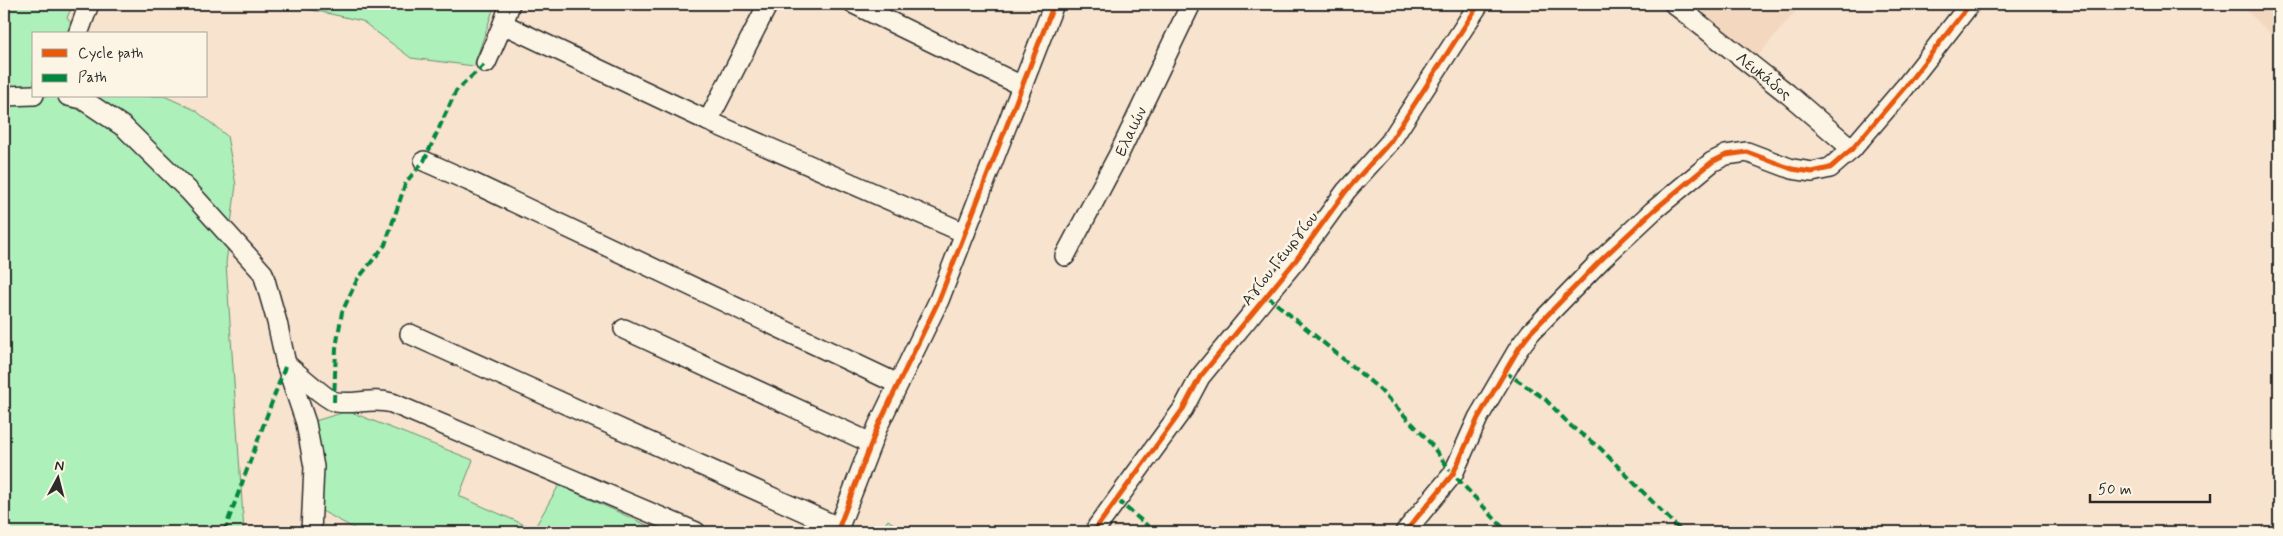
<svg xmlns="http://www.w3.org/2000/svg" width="2283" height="536" font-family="Mynerve,sans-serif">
<rect width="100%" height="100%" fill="#f7e3ce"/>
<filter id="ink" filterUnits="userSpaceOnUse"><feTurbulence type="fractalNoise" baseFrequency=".02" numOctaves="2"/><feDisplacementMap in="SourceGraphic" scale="10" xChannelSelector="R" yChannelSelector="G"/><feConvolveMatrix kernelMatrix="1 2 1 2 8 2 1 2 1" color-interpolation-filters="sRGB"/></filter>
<g filter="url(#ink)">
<path fill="#f3d7be" d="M1712,4H1802L1754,60L1700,17Z
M2240,4H2279V38L2277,40Z"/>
<path fill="#adf0ba" stroke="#6c8e72" d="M4,4H73L67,18L80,34H34V96H164L195,110L227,136L236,185L226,263L244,532H4Z
M286,4H495L474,66L411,58L362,21Z
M348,411L473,460L459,496L534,529L559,485L662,532H361L322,511V464L315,421Z
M888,520L905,532H880Z"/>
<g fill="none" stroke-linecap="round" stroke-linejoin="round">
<defs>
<g id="street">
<path d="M854,4L1022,86"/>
<path id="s1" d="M1674,4L1788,94L1852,149"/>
<path d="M503,24L510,4"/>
<path d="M78,34L89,4"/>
<path d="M486,63L503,24L708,121L965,233"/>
<path d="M4,96L34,95"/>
<path d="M68,96L82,99L124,127L189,191L263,273L277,322L286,364L306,423L314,467L311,532"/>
<path d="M708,121L768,4"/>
<path d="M424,161L469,181L898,384"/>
<path id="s2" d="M1065,256L1118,156L1191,4"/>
<path d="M624,329L871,443"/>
<path d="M410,334L838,527"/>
<path d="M286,364C295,371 328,401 336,402C355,405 373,397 392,403L696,532"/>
<path d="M1097,527L1183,409L1200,377L1296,260L1346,191L1390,142L1479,4"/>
<path d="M837,532L878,426L939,300L1054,4"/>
<path d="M1405,532L1453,474L1478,418L1519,348L1531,332L1602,259L1653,211L1712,162L1726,155L1747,152L1792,169L1812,172L1830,168L1852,149L1905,87L1970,4"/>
</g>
</defs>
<use href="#street" stroke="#2b2b2b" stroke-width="22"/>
<use href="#street" stroke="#fcf5e5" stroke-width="19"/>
<path stroke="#00873e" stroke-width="4" stroke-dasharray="8 4" stroke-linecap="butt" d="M1267,296L1377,387L1427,439L1453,474L1507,532
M1505,372L1545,399L1572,427L1600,448L1682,532
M334,402L336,348L342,312L357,280L385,245L406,182L424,161L456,91L486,63
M1117,500L1155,532
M224,532L286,364"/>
<defs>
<path id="cycleway" d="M1097,527L1183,409L1200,377L1296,260L1346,191L1390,142L1479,4
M837,532L878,426L939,300L1054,4
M1405,532L1453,474L1478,418L1519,348L1531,332L1602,259L1653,211L1712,162L1726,155L1747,152L1792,169L1812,172L1830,168L1852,149L1905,87L1970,4"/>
</defs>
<use href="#cycleway" stroke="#fcf5e5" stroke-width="8"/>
<use href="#cycleway" stroke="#e8590c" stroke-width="5"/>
</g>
</g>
<g text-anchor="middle" stroke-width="5" stroke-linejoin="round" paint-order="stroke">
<g font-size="16" fill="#2b2b2b" stroke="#fcf5e5">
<text dy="6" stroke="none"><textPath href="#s1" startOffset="115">Λευκάδος</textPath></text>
<text dy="6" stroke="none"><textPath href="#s2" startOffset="141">Ελαιών</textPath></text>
<text transform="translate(1279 258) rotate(-52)" y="6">Αγίου Γεωργίου</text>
</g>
</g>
<rect width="2283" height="536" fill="none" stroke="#fcf5e5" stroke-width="20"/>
<rect x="10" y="10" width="2263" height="516" fill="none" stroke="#2b2b2b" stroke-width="2" filter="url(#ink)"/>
<rect x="32" y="32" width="175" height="65" fill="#fcf5e5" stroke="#a8a49b"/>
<rect x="42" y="49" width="25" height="8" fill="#e8590c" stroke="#a8a49b"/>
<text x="78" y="58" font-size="15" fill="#2b2b2b">Cycle path</text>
<rect x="42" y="74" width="25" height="8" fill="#00873e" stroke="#a8a49b"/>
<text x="78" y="82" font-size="15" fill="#2b2b2b">Path</text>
<g transform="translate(58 478) rotate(7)" stroke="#fcf5e5" stroke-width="4" paint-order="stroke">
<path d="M0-4L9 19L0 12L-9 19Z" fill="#2b2b2b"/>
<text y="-8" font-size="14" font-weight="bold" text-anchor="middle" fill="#2b2b2b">N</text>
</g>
<path d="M2090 494v8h120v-8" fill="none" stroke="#2b2b2b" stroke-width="2.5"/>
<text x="2098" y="494" font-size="15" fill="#2b2b2b" stroke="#fcf5e5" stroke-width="4" paint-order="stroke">50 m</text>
</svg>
